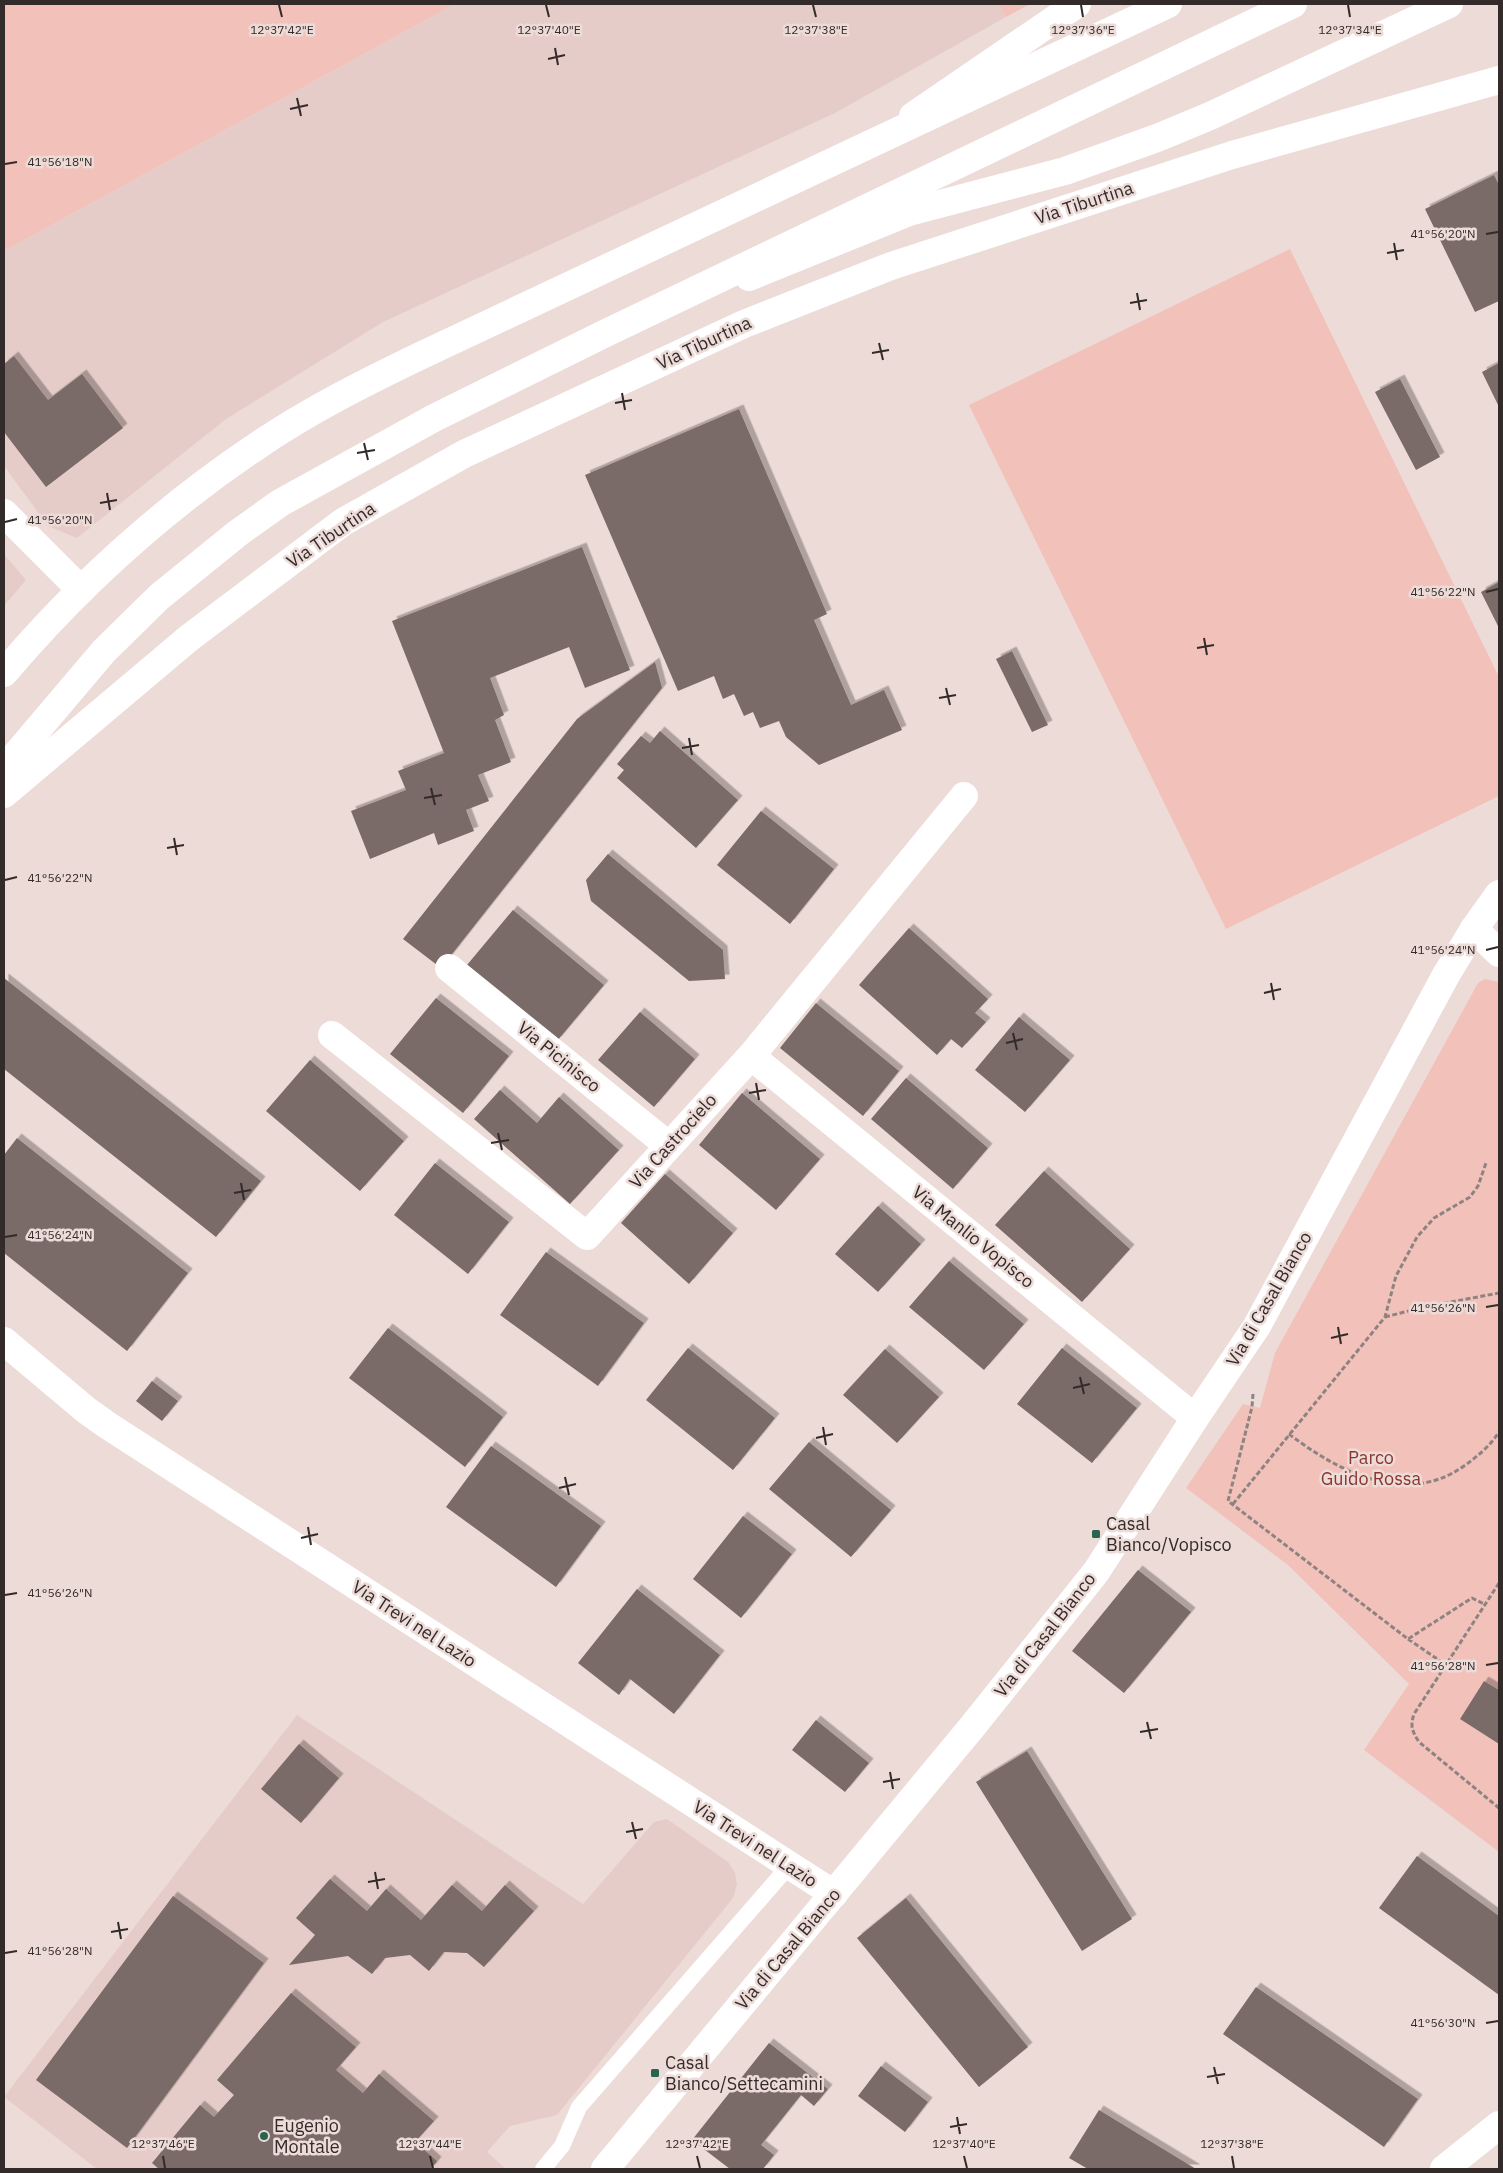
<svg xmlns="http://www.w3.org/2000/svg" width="1503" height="2173" font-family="'IBM Plex Sans',sans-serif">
<defs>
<filter id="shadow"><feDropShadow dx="4.5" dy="-4.5" stdDeviation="0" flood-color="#0004"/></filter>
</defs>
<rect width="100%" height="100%" fill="#eddbd8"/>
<path fill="#e6ccc8" d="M455,4H998L1006,17L835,113L383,322L226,419L77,538L48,526L4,466V251Z
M4,554L26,580L4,606Z
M297,1715L583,1904L654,1822L667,1819L728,1862L735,1873L737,1884L733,1898L557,2115L510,2126L487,2152L506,2169H97L4,2097Z"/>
<path fill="#f2c1ba" d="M4,4H455L4,251Z
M998,4H1030L1006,17Z
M1290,249L1499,677V796L1226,929L969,405Z
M1485,979L1499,982V1690L1484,1681L1460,1719L1499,1744V1852L1364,1750L1409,1684L1288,1565L1186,1488L1243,1404L1260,1408L1275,1353L1478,983Z"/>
<path fill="#7a6a67" filter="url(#shadow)" d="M1494,175L1499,185V301L1475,312L1425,209Z
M14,356L48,400L82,374L123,428L46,487L4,432V364Z
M1499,363V407L1482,372Z
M1400,379L1440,457L1416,470L1375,392Z
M739,409L827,614L814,620L851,705L884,690L902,730L819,765L786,737L779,721L760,728L753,712L744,716L734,694L723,699L714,676L678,691L585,475Z
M582,547L630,670L585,688L569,647L490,678L504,715L495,720L511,762L478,775L489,801L466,810L474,831L438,845L434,833L370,859L351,811L406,790L398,771L444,753L392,621Z
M1499,582V628L1481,592Z
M1012,651L1048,725L1032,732L996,659Z
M655,662L662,688L441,968L403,939L577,719Z
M660,731L738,800L696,848L617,778L624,770L617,764L641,736L650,743Z
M761,811L834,869L790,924L717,865Z
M608,854L723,950L725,979L689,981L591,901L586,880Z
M513,910L604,985L557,1041L467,965Z
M909,928L988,999L975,1013L986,1022L962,1048L951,1039L937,1055L859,985Z
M4,978L261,1181L216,1237L4,1069Z
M436,998L509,1056L463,1113L390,1054Z
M816,1003L899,1071L863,1116L780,1048Z
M640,1012L695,1059L654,1107L598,1060Z
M1019,1017L1070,1060L1025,1112L975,1070Z
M310,1060L404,1141L360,1191L266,1111Z
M906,1078L988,1148L953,1189L871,1119Z
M500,1090L537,1123L559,1097L619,1150L570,1204L474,1119Z
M742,1093L820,1159L776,1210L699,1145Z
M17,1138L188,1273L127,1351L4,1253V1155Z
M435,1163L509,1222L468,1274L394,1215Z
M1044,1171L1130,1249L1082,1302L995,1225Z
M665,1174L733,1233L689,1284L621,1223Z
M878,1206L921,1244L878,1292L835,1254Z
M546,1252L644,1323L598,1386L500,1315Z
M949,1261L1024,1324L984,1370L909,1307Z
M388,1328L503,1417L465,1467L349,1378Z
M688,1348L775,1418L733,1470L646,1400Z
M1062,1348L1137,1408L1092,1463L1017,1404Z
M885,1349L939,1397L897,1443L843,1395Z
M152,1381L178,1401L162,1421L136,1401Z
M809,1442L891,1510L851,1557L769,1489Z
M491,1446L601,1526L556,1587L446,1507Z
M743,1516L792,1554L741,1618L693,1579Z
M1138,1570L1191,1612L1124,1693L1072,1651Z
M637,1589L720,1655L674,1714L630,1679L619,1695L578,1663Z
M1484,1681L1499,1690V1744L1460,1719Z
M816,1720L869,1763L845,1792L792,1750Z
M299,1744L339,1778L301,1823L261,1789Z
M1027,1751L1132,1919L1082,1951L976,1782Z
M1417,1856L1499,1916V1995L1379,1908Z
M330,1879L367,1911L386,1889L421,1920L452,1885L482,1911L505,1885L534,1911L484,1967L467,1953L444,1952L429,1971L410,1955L385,1958L372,1974L348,1956L289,1965L315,1935L296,1918Z
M173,1896L264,1963L127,2148L36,2080Z
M906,1898L1028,2047L979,2087L857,1938Z
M1256,1987L1418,2099L1384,2147L1223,2034Z
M291,1993L356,2047L336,2070L363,2093L379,2074L434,2121L415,2142L437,2161L431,2169H159L152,2163L200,2105L214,2117L234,2095L217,2080Z
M769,2043L828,2089L814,2106L801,2095L761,2145L774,2155L763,2169H730L692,2140Z
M881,2066L928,2102L905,2132L858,2096Z
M1099,2110L1196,2169H1088L1069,2158Z"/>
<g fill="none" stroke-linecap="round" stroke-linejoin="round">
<path stroke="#8f8381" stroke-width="3" stroke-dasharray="5 2.5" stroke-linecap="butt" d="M1385,1317L1424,1307L1499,1293
M1253,1394L1252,1407L1228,1501L1408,1639L1472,1598L1486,1605
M1289,1434C1339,1472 1406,1507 1464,1466C1478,1456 1490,1446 1499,1432
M1233,1504L1385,1317L1396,1276L1417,1237L1434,1218L1470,1197L1478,1186L1486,1163
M1499,1583L1414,1714C1410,1726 1412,1731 1419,1742L1499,1808
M1408,1639L1446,1665"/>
<path stroke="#fff" stroke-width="16" d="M543,2169L562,2146L579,2107L789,1866"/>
<path stroke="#fff" stroke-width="28" d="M4,513L81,590
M4,794L189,638L343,522L464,454L744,324L891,266L1232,155L1499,80
M1474,929L1499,953
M449,968L669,1146
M332,1035L587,1236L751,1056L964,796
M751,1056L1195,1418
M4,1341L86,1410L107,1425L834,1894
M1444,2169L1499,2125"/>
<path stroke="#fff" stroke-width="28" d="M913,116L1077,4
M749,277L909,212L1065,171L1157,138L1210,116L1449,4
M605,2169L972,1727L1096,1572L1195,1418L1257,1326L1446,975L1474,929L1499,894"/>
<path stroke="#fff" stroke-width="28" d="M4,673C77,587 163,509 257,446C308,411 364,383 420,356L1168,4
M4,769L104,651L159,597L238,533L280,503L434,418L606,333L1293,4"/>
</g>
<path fill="none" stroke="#322b2a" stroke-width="2" d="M279,5L282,17M546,5L549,17M813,5L816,17M1081,5L1083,17M1348,5L1350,17M555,48L558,65M548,59L565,55M297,98L301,116M290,109L308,105M5,164L17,162M1486,234L1498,232M1394,243L1397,260M1387,253L1404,250M1137,293L1140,310M1130,303L1147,300M879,343L883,360M872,353L889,350M622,393L625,410M615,403L632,400M364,443L368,460M357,453L375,450M107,493L110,510M100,503L117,500M5,522L17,519M1486,592L1498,589M1204,638L1207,655M1197,648L1214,645M946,688L950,705M939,698L956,695M689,738L692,755M682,748L699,745M431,788L435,805M424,798L442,795M174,838L177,855M167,848L184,845M5,880L17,877M1486,950L1498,947M1271,983L1274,1000M1264,993L1281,989M1013,1033L1017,1050M1006,1043L1023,1039M756,1083L759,1100M749,1093L766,1090M498,1133L502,1150M491,1143L509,1140M241,1183L244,1200M234,1193L251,1190M5,1237L17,1235M1486,1307L1498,1305M1338,1327L1341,1344M1331,1338L1348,1334M1080,1377L1084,1394M1073,1388L1090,1384M823,1427L826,1445M816,1438L833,1434M565,1477L569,1495M559,1488L576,1484M308,1527L311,1545M301,1538L318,1534M5,1595L17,1593M1486,1665L1498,1663M1147,1722L1151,1739M1140,1732L1158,1729M890,1772L893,1789M883,1782L900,1779M632,1822L636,1839M626,1832L643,1829M375,1872L378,1889M368,1882L385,1879M118,1922L121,1939M111,1932L128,1929M5,1953L17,1951M1486,2023L1498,2021M1214,2067L1218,2084M1207,2077L1225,2074M957,2117L960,2134M950,2127L967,2124M163,2156L165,2168M430,2156L433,2168M697,2156L700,2168M964,2156L967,2168M1232,2156L1234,2168"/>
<g fill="#29644e" stroke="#eddbd8" stroke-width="2">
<rect x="1091" y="1529" width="10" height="10" rx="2.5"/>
<rect x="650" y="2068" width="10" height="10" rx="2.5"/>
<circle cx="264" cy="2136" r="5"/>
</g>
<g text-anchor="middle" stroke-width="5" stroke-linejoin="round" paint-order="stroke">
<g font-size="18" fill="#322b2a" stroke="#eddbd8">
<text transform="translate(1084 203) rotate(-18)" y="6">Via Tiburtina</text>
<text transform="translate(704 343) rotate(-25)" y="6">Via Tiburtina</text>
<text transform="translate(331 535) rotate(-34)" y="6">Via Tiburtina</text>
<text transform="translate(559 1057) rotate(39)" y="6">Via Picinisco</text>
<text transform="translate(673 1141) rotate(-48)" y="6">Via Castrocielo</text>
<text transform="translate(973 1237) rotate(39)" y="6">Via Manlio Vopisco</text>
<text transform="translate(1269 1299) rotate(-60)" y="6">Via di Casal Bianco</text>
<text transform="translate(414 1624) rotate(33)" y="6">Via Trevi nel Lazio</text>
<text transform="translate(1045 1635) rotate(-52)" y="6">Via di Casal Bianco</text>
<text transform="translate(755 1844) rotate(33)" y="6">Via Trevi nel Lazio</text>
<text transform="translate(788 1949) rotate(-50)" y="6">Via di Casal Bianco</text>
</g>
<g font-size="18" fill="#8a352e" stroke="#eddbd8">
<text x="1371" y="1464">Parco<tspan x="1371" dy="21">Guido Rossa</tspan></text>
</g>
<g font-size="18" fill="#322b2a" stroke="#eddbd8" text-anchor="start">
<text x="1106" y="1530">Casal<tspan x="1106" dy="21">Bianco/Vopisco</tspan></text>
<text x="665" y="2069">Casal<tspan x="665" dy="21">Bianco/Settecamini</tspan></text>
<text x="274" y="2132">Eugenio<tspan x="274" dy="21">Montale</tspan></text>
</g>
</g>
<g font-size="12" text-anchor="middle" fill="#322b2a" stroke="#eddbd8" stroke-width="5" stroke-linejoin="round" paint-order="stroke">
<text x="282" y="34">12°37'42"E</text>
<text x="549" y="34">12°37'40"E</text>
<text x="816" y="34">12°37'38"E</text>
<text x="1083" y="34">12°37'36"E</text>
<text x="1350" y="34">12°37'34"E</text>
<text x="60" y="166">41°56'18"N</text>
<text x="1443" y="238">41°56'20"N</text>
<text x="60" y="524">41°56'20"N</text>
<text x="1443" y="596">41°56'22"N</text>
<text x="60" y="882">41°56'22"N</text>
<text x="1443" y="954">41°56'24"N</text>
<text x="60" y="1239">41°56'24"N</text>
<text x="1443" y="1312">41°56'26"N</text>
<text x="60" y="1597">41°56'26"N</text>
<text x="1443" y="1670">41°56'28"N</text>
<text x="60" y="1955">41°56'28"N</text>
<text x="1443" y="2027">41°56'30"N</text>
<text x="163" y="2148">12°37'46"E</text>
<text x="430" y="2148">12°37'44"E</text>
<text x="697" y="2148">12°37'42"E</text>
<text x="964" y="2148">12°37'40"E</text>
<text x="1232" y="2148">12°37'38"E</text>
</g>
<rect width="1503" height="2173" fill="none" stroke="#322b2a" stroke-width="10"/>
</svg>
